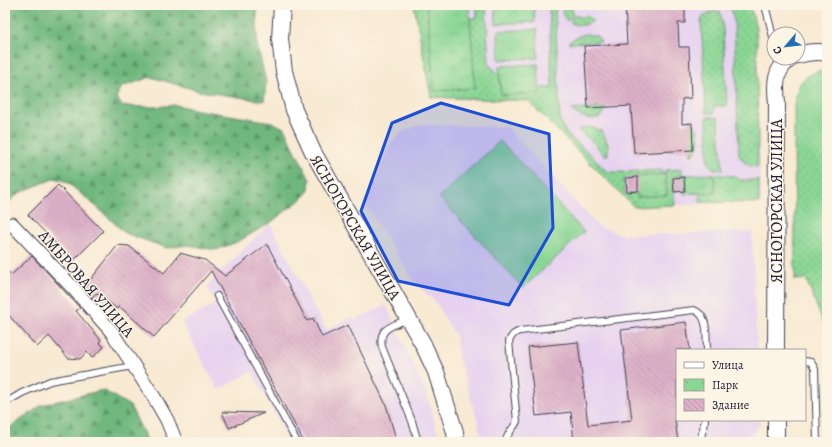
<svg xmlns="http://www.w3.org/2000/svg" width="832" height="447" font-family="Alegreya,serif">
<defs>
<pattern id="grass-dots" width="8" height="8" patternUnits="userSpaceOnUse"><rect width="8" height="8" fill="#8ad694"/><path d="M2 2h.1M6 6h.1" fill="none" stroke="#77b780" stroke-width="1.8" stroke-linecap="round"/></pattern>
<pattern id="forest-firs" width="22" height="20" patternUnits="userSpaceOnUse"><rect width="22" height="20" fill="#6fb77e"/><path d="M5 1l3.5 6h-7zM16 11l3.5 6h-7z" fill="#5b9468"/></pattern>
<pattern id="park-crowns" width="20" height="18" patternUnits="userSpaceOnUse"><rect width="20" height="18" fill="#8ad694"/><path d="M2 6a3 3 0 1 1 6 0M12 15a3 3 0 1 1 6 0" fill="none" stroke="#77b780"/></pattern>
<pattern id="building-back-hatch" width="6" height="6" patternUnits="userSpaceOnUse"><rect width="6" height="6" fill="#ddb0c8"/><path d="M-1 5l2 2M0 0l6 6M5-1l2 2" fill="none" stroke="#bd97ad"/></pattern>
</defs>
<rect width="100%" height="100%" fill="#fcf5e5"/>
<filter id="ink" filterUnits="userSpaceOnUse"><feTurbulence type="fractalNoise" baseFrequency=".025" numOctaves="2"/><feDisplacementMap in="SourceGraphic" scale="8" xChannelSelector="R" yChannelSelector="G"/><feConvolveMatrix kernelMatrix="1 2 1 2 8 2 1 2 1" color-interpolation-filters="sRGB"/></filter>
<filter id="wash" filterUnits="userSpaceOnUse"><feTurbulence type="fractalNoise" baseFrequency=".012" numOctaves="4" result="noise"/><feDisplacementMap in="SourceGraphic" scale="16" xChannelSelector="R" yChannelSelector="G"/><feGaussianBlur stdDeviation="0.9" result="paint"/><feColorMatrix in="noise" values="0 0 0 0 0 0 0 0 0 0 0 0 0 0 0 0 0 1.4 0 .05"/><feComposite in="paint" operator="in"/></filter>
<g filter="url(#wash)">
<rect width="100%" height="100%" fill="#f8ead3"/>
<path fill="#e6d2f0" d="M420,5H751L754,16L761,201L634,207L532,101L435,97Z
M423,124L507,127L598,226L622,235L752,232L757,350H677V420H760V426L744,442H481L479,426L457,353L456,338L437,304L414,281L365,204L390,144L403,131Z
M270,223L326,330L352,317L354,320L386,305L427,395L440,442H290L252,372L218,390L182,322L216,304L207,286Z"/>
<path fill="url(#grass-dots)" stroke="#567c68" d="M414,5H427L434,91L475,88L470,18H477V8L486,7L489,65L499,74L501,95L540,93L539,88H552L549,5H555L560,120L566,133L592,156L604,169L609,172H622L662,170V174L635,176V178L624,179L625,194L637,193V197L667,195L665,170L682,169V176L672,177L675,205L634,207L528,101L431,97Z
M562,5H571L573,14L567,21L563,15Z
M730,5H750L756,28L757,41L758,167C748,167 744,163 739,155L734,21Z
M720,11L723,29L727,106H714V113H706L701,22C703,12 712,12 720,11Z
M574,15L581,17L587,15L593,21C585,26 578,27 570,22Z
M587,34L597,36L601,42L568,43C574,38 579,35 587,34Z
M818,71L827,72V332L806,279L795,280L794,105C797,86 799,79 818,71Z
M606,108L602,116C591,122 580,117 571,110Z
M707,117H718L723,170C716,170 710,169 708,161Z
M690,120C701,127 702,148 691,156Z
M587,127L594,128L603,132L608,145V155H604L595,144L578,130Z
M711,174L734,176L740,180H759V203L700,202V193L715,192V182Z"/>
<path fill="url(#forest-firs)" stroke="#486c5c" d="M5,5H257V43L266,82L264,101L199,91L151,77L122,87L116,97L122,106L154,107L176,105L198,110L272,122L284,128L310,180L309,189L304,197L270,223L237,242L216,250L187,245L167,248L125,233L97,207L67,182L55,178L19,193L5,206Z
M103,390L130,406L148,442H5V431L42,405Z"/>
<path fill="url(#park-crowns)" stroke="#567c68" d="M427,5H469L475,88L434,91Z
M495,5H534L535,22L496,24Z
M537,29L538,58L499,60L498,31Z
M538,64L540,93L501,95L499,66Z
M665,174L667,195L637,197L635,176Z
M714,174L715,192L684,194L683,175Z"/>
<path fill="#8ad694" stroke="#567c68" d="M500,141L584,232L523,288L439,197Z"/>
<g id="blocks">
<path fill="url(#building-back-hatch)" d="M625,5H685V23H678L679,47H689L691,98L682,99V124L692,123L693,150L634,153L631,106L588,108L584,46L627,44Z
M638,177V191L627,192L626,178Z
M684,177L685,191L674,192L673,178Z
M58,185L103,231L73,261L28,215Z
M267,244L307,321L313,318L322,337L348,325L386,405L397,442H304L211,271L154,337L119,306L117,309L97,293L92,297L84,288L118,245L129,246L164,273L180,253L205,260L225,276Z
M32,256L80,308L76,311L101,340L99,342L104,347L92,358L87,352L80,359L68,358L49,336L37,347L5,311V267L11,275Z
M686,322L690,350H677V420H675L678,442H574L571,412L536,416L528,347L578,342L588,425L632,420L621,330Z
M222,412L264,413L229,428Z"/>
</g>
</g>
<g filter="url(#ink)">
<use href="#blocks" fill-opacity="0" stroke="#424052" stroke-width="1"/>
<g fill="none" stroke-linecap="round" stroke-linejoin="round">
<defs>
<path id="service" d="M765,5L774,41
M217,296L297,442
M407,319C392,327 378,327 382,347L412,421L418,442
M805,361L811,362L815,369L817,442
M5,403L22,393L50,381L133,366
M506,442C506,433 514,429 517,421L509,341C512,335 514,333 520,331L694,310C709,315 706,336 707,350
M700,442L705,420"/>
<path id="minor" d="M12,224L74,289L111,331L154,397L167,420L176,442"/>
<path id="tertiary" d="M282,5L280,39L284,71L294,110L313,152L423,344L436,372L455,432L456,442
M798,55C808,52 817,51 827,53
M776,350L777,103C775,85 774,69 791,58
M776,442V420"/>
</defs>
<use href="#service" stroke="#424052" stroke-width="8"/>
<use href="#minor" stroke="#424052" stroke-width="15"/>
<use href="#tertiary" stroke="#424052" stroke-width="18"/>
<use href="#service" stroke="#fff" stroke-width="6"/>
<use href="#minor" stroke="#fff" stroke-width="13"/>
<use href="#tertiary" stroke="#fff" stroke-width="16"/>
</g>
</g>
<path fill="#1d4ed8" fill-opacity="0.2" stroke="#1d4ed8" stroke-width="3" stroke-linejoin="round" d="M441,103L549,134L553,228L509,305L398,281L361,211L392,123Z"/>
<g text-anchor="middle" stroke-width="3" stroke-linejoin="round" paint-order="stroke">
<g font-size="16" fill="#22223b" stroke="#fcf5e5">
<text transform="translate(776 201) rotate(-90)" y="6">ЯСНОГОРСКАЯ УЛИЦА</text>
<text transform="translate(356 227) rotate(60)" y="6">ЯСНОГОРСКАЯ УЛИЦА</text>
<text transform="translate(87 283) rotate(49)" y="6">АМБРОВАЯ УЛИЦА</text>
</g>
</g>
<rect width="832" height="447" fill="none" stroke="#fcf5e5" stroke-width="20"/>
<rect x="676" y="349" width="130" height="72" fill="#fcf5e5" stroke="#a5a1a1"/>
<rect x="684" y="362" width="20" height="6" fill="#ffffff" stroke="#a5a1a1"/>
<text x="712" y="369" font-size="12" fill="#22223b">Улица</text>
<rect x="684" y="379" width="20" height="12" fill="url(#park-crowns)" stroke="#a5a1a1"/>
<text x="712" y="389" font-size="12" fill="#22223b">Парк</text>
<rect x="684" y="399" width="20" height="12" fill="url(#building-back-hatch)" stroke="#a5a1a1"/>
<text x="712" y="409" font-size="12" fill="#22223b">Здание</text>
<g transform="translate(786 46) rotate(242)"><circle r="19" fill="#fcf5e5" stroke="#a5a1a1"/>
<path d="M0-3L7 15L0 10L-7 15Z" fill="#1f6fb2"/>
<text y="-6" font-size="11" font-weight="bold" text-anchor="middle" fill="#22223b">С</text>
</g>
</svg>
